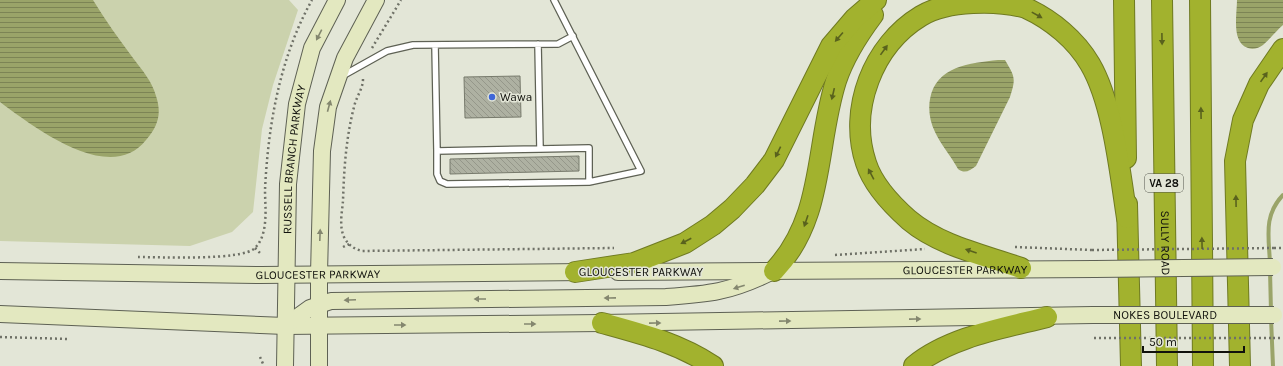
<svg xmlns="http://www.w3.org/2000/svg" width="1283" height="366" font-family="Karla,sans-serif">
<defs>
<pattern id="water-rules" width="6" height="5" patternUnits="userSpaceOnUse"><rect width="6" height="5" fill="#9aa469"/><path d="M0 2.5h6" fill="none" stroke="#7c8455"/></pattern>
<pattern id="building-back-hatch" width="6" height="6" patternUnits="userSpaceOnUse"><rect width="6" height="6" fill="#aeb1a2"/><path d="M-1 5l2 2M0 0l6 6M5-1l2 2" fill="none" stroke="#95978a"/></pattern>
</defs>
<rect width="100%" height="100%" fill="#e3e6d7"/>
<path fill="#cbd2ad" d="M0,0H289L298,10L273,85L262,129L253,212L232,232L190,246L0,241Z"/>
<path fill="url(#water-rules)" d="M0,0H93C105,20 119,39 133,58C142,70 152,81 156,96C162,114 158,126 146,140C110,186 34,127 0,102Z
M1237,0H1283V25C1276,31 1270,39 1263,45C1259,48 1253,50 1248,48C1231,43 1237,14 1237,0Z
M998,60H1005C1015,77 1016,78 1010,97L976,166C969,171 965,174 958,169C951,156 941,145 935,132C930,122 928,110 930,99C936,66 970,63 998,60Z"/>
<g fill="none" stroke-linecap="round" stroke-linejoin="round">
<path stroke="#9aa469" stroke-width="4" d="M1270,264C1269,237 1263,216 1283,195
M1270,270L1271,312
M1271,318L1273,366"/>
</g>
<path fill="url(#building-back-hatch)" stroke="#777a6c" d="M520,76L521,117L465,118L464,77Z
M579,156V171L450,174V159Z"/>
<g fill="none" stroke-linecap="round" stroke-linejoin="round">
<defs>
<path id="service" d="M435,45L437,151L540,149L538,44
M344,75L387,51L413,45L558,44L573,36
M540,149L589,148V182
M437,151V174L440,181L447,184L589,182L641,171L554,0"/>
<g id="secondary">
<path id="s1" d="M0,271L261,275L586,272"/>
<path id="s2" d="M618,272L1095,269"/>
<path d="M0,314L285,326L602,323L1093,315"/>
<path d="M285,326L310,308L331,301L666,297C709,294 730,292 769,273"/>
<path id="s3" d="M285,366L288,184L297,104L312,48L337,0"/>
<path d="M319,366V274L322,151L328,107L345,58L376,0"/>
</g>
<g id="motorway">
<path d="M1124,0L1126,158"/>
<path id="s4" d="M1162,0L1167,366"/>
<path d="M1200,0L1203,366"/>
<path d="M1127,204L1131,366"/>
<path d="M1021,268C984,255 940,246 909,220C892,205 873,185 866,163C848,109 873,45 921,16C947,0 998,0 1026,8C1052,20 1076,40 1090,64C1113,103 1120,173 1127,218"/>
<path d="M774,271C825,217 815,147 836,81C844,57 858,35 873,15"/>
<path d="M575,272L634,263L685,243L713,225L732,209L755,185L774,160L831,46L855,18L876,0"/>
<path d="M602,323C642,334 678,343 713,366"/>
<path d="M914,366C949,337 1004,328 1047,317"/>
<path d="M1240,366L1235,161L1243,120L1259,84L1283,49"/>
</g>
</defs>
<use href="#service" stroke="#5e6154" stroke-width="8"/>
<use href="#secondary" stroke="#5e6154" stroke-width="18"/>
<use href="#motorway" stroke="#6f7a22" stroke-width="22"/>
<path stroke="#6f7167" stroke-width="2.5" stroke-dasharray="2 3" stroke-linecap="butt" d="M372,48L401,0
M363,79C363,89 356,97 354,107C346,138 344,169 343,201C342,212 339,226 344,237C348,245 354,249 362,251L614,248
M343,247L349,244
M1015,247L1092,250
M255,248L260,253
M1274,248H1283
M835,255L925,249
M138,257C160,257 242,261 255,248C269,234 265,207 265,190C268,125 280,57 312,0
M0,337L69,339
M1273,338H1283
M260,357L264,366"/>
<use href="#service" stroke="#fff" stroke-width="5.5"/>
<use href="#secondary" stroke="#e3e8c0" stroke-width="16"/>
<use href="#motorway" stroke="#a2b22e" stroke-width="20"/>
<defs>
<g id="secondary-bridge">
<path d="M1095,269L1273,267"/>
<path id="s5" d="M1093,315H1274"/>
</g>
</defs>
<use href="#secondary-bridge" stroke="#5e6154" stroke-width="18" stroke-linecap="butt"/>
<path stroke="#6f7167" stroke-width="2.5" stroke-dasharray="2 3" stroke-linecap="butt" d="M1092,250L1274,248
M1094,338H1273"/>
<use href="#secondary-bridge" stroke="#e3e8c0" stroke-width="16"/>
</g>
<defs><path id="oneway-solid" d="M-6-.8H1V-3.2L6.5 0L1 3.2V.8H-6Z"/></defs>
<g fill="#59621d">
<use href="#oneway-solid" transform="translate(1037 15) rotate(29)"/>
<use href="#oneway-solid" transform="translate(839 37) rotate(131)"/>
<use href="#oneway-solid" transform="translate(1162 39) rotate(89)"/>
<use href="#oneway-solid" transform="translate(884 50) rotate(-54)"/>
<use href="#oneway-solid" transform="translate(1264 77) rotate(-55)"/>
<use href="#oneway-solid" transform="translate(833 94) rotate(103)"/>
<use href="#oneway-solid" transform="translate(1201 113) rotate(-91)"/>
<use href="#oneway-solid" transform="translate(778 152) rotate(116)"/>
<use href="#oneway-solid" transform="translate(871 174) rotate(-118)"/>
<use href="#oneway-solid" transform="translate(1236 201) rotate(-91)"/>
<use href="#oneway-solid" transform="translate(806 221) rotate(109)"/>
<use href="#oneway-solid" transform="translate(686 241) rotate(152)"/>
<use href="#oneway-solid" transform="translate(1202 243) rotate(-91)"/>
<use href="#oneway-solid" transform="translate(971 251) rotate(-161)"/>
</g>
<g fill="#84876f">
<use href="#oneway-solid" transform="translate(319 35) rotate(117)"/>
<use href="#oneway-solid" transform="translate(329 106) rotate(-75)"/>
<use href="#oneway-solid" transform="translate(320 235) rotate(-88)"/>
<use href="#oneway-solid" transform="translate(739 287) rotate(163)"/>
<use href="#oneway-solid" transform="translate(610 298) rotate(179)"/>
<use href="#oneway-solid" transform="translate(480 299) rotate(180)"/>
<use href="#oneway-solid" transform="translate(350 300) rotate(177)"/>
<use href="#oneway-solid" transform="translate(915 319) rotate(-1)"/>
<use href="#oneway-solid" transform="translate(785 321) rotate(-1)"/>
<use href="#oneway-solid" transform="translate(655 323) rotate(-1)"/>
<use href="#oneway-solid" transform="translate(530 324)"/>
<use href="#oneway-solid" transform="translate(400 325)"/>
</g>
<circle fill="#3f67d8" stroke="#e3e6d7" stroke-width="1.5" cx="492" cy="97" r="4"/>
<g text-anchor="middle" stroke-width="3" stroke-linejoin="round" paint-order="stroke">
<rect fill="#e3e6d7" stroke="#4f5149" stroke-width="1" x="1145" y="174" width="38" height="18" rx="3"/>
<g font-size="11" font-weight="bold" fill="#10110c">
<text x="1164" y="187">VA 28</text>
</g>
<g font-size="12" fill="#10110c" stroke="#e3e6d7" text-anchor="start">
<text x="500" y="101">Wawa</text>
</g>
<g font-size="12" fill="#10110c" stroke="#e3e6d7">
<text dy="4" stroke="none"><textPath href="#s3" startOffset="207">RUSSELL BRANCH PARKWAY</textPath></text>
<text dy="4" stroke="none"><textPath href="#s4" startOffset="243">SULLY ROAD</textPath></text>
<text dy="4" stroke="none"><textPath href="#s2" startOffset="347">GLOUCESTER PARKWAY</textPath></text>
<text x="641" y="276">GLOUCESTER PARKWAY</text>
<text dy="4" stroke="none"><textPath href="#s1" startOffset="318">GLOUCESTER PARKWAY</textPath></text>
<text dy="4" stroke="none"><textPath href="#s5" startOffset="72">NOKES BOULEVARD</textPath></text>
</g>
</g>
<path d="M1143 346v6h101v-6" fill="none" stroke="#10110c" stroke-width="2"/>
<text x="1149" y="346" font-size="12" fill="#10110c" stroke="#e3e6d7" stroke-width="3" paint-order="stroke">50 m</text>
</svg>
